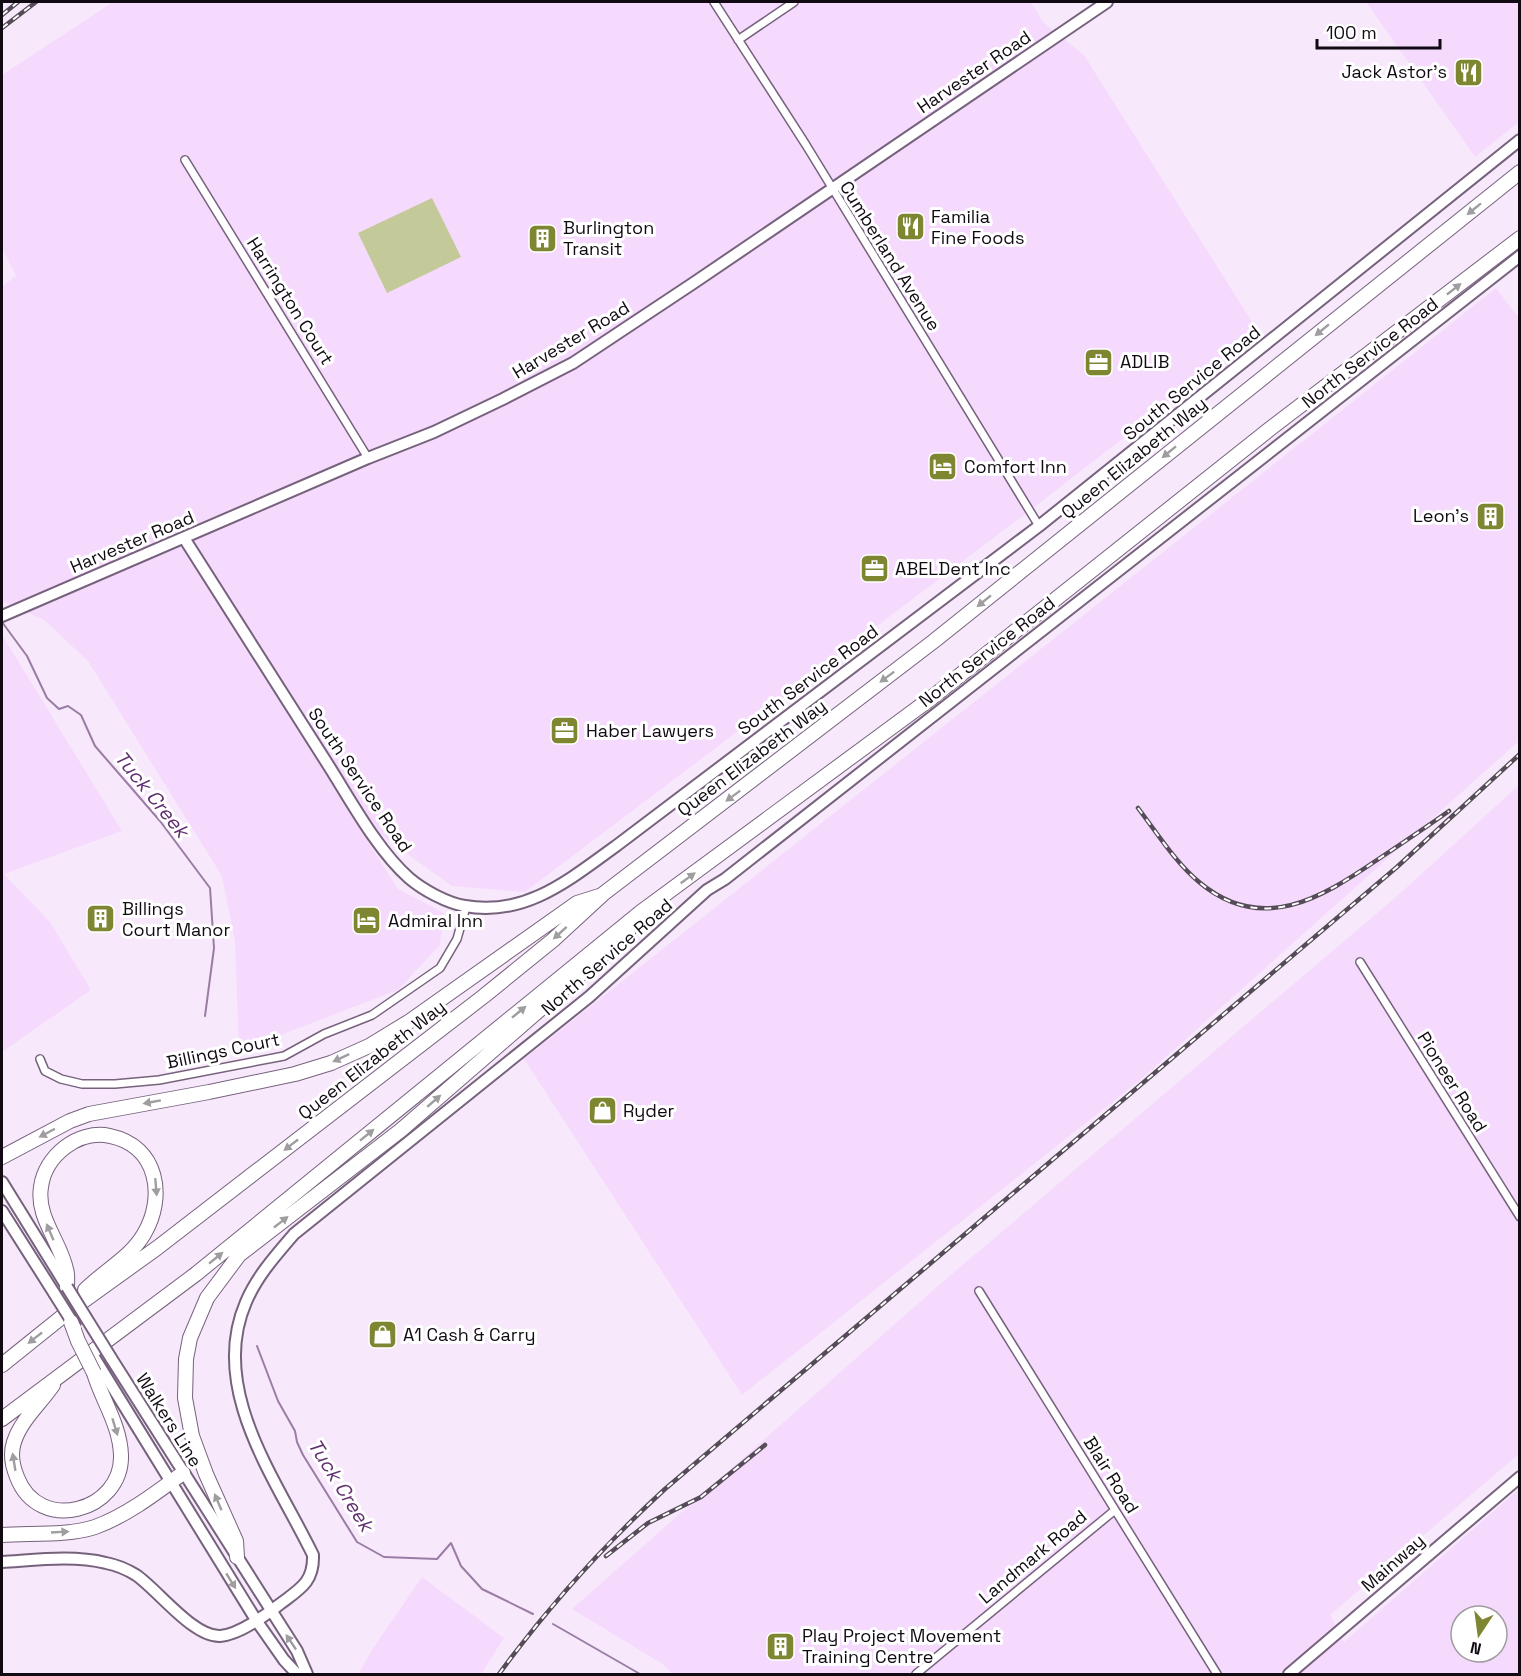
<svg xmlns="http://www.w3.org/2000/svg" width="1521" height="1676" font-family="'Space Grotesk',sans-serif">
<rect width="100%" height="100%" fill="#f7e9fb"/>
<path fill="#f5dafe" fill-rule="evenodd" d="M113,2H1031L1043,22L1084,55L1259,333L1024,515L525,892L452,886L349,812L398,889L444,913L440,945L398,990L239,1051L235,941L222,876L88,661L44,620L2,601V286L16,276L2,247V75Z
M1366,2H1519V122L1475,157Z
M1496,288L1519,318V741L1139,1081L742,1395L524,1059Z
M4,638L122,831L4,874L50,922L91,990L2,1052V639Z
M1519,785V1454L1330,1615L1344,1642L1519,1489V1674H672L664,1665L572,1609L939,1285L1396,897ZM1461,1616H1497V1652H1461Z
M422,1577L504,1638L481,1674H358L374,1647Z"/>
<path fill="#c3c998" d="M432,198L461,257L387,293L358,233Z"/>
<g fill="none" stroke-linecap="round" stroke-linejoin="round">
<path stroke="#9a7ca4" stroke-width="2" d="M2,622L27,656L47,698L59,709L68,706L81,715L95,746L160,821L210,888L214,948L205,1016
M257,1346L278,1401L295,1431L297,1442L303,1455L357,1542L384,1557L437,1559L451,1543L461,1566L482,1589L533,1614
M553,1624L640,1674"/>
<defs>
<path id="street" d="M714,2L806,145L1039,526
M738,40L794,2
M185,160L368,458
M1360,962L1520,1217
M40,1059L45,1071L61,1079L82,1084H115L159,1080L284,1056L324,1034L372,1015L440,968L457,939L466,907
M979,1291L1217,1674
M916,1674L1115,1510"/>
<path id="secondary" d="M184,538C231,612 278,686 325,760C349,797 376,849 409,878C423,890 447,903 465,906C526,917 570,879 616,846L1039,526L1520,140
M2,616L368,458L434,432L503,399L573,363L695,282L1107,2
M2,1182L67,1287
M2,1211L54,1293
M94,1357L256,1620L284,1660L297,1674
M111,1358L297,1651L307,1674
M2,1562C36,1560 73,1555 106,1563C116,1565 128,1570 136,1575C158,1590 193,1637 220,1636C238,1635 266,1615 280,1604C300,1589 314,1582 313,1555C276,1479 208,1389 246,1302C257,1276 276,1255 294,1234L589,997L707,890L725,879C989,670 1256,465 1520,256
M1289,1674L1520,1477"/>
<path id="highway" d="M2,1157L70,1121L89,1114L209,1092L295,1074L331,1063L369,1046L410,1021L577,903L599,896
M67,1287C67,1281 68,1274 66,1269C60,1241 36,1217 41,1187C45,1156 78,1129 110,1136C158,1146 166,1197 144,1234C130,1258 105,1270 85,1290
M2,1365L68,1312L157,1248L484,996L553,940L603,894L934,641L1520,172
M53,1385C40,1404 21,1420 14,1442C10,1454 12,1465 17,1477C39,1535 123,1511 121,1455C120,1425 102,1400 94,1373
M2,1419L196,1274L641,912L930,699L1271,428L1520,238
M2,1535C30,1533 68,1536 95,1527C126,1516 156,1493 183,1473
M237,1557L236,1541L206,1474L192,1436L185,1398L186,1359L190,1338L207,1298L239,1255L401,1130L628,933"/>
</defs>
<use href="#street" stroke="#76627c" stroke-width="10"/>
<use href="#secondary" stroke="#76627c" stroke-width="14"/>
<use href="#highway" stroke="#76627c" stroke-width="16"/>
<use href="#street" stroke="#fff" stroke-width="7"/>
<use href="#secondary" stroke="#fff" stroke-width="10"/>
<use href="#highway" stroke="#fff" stroke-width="14"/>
<defs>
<path id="rail" d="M2,15L18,2
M2,28L36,2
M1138,808C1157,833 1175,862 1199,882C1262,935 1321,898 1377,860C1401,844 1425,828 1449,811
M606,1556L648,1523L701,1497L765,1445
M499,1674C548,1607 603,1546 665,1489L1397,867L1520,754"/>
</defs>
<use href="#rail" stroke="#554c58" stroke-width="4.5"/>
<use href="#rail" stroke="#fff" stroke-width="2" stroke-dasharray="7" stroke-linecap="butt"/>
<defs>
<path id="secondary-bridge" d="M67,1287L111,1358
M54,1293L76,1328"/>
<path id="highway-bridge" d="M71,1322L78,1341L94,1373"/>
</defs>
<use href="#secondary-bridge" stroke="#76627c" stroke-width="14" stroke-linecap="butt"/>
<use href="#highway-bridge" stroke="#76627c" stroke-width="16" stroke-linecap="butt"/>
<use href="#secondary-bridge" stroke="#fff" stroke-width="10"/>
<use href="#highway-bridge" stroke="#fff" stroke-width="14"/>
</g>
<defs><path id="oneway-solid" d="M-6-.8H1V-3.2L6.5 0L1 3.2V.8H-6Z" transform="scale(1.5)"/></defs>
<g fill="#a09da1">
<use href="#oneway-solid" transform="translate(1474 209) rotate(141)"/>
<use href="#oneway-solid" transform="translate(1454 289) rotate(-38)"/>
<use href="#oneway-solid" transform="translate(1322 330) rotate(141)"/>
<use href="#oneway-solid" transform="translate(1169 452) rotate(141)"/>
<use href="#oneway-solid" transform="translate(984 601) rotate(141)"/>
<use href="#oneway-solid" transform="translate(887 677) rotate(143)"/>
<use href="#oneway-solid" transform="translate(733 796) rotate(143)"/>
<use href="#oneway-solid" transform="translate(688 878) rotate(-36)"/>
<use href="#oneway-solid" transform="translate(560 933) rotate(138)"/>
<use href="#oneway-solid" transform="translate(519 1012) rotate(-39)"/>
<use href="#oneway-solid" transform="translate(341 1058) rotate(155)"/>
<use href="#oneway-solid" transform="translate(434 1101) rotate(-41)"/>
<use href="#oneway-solid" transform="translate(152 1102) rotate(170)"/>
<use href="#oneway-solid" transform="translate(47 1133) rotate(152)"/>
<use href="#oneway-solid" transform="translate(367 1135) rotate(-39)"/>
<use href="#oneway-solid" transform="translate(291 1145) rotate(142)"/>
<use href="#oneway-solid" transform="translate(156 1187) rotate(85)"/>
<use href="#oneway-solid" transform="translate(281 1222) rotate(-38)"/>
<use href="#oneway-solid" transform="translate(50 1232) rotate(-113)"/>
<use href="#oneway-solid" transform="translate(216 1258) rotate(-39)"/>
<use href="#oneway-solid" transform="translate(35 1338) rotate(142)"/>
<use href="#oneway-solid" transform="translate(115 1427) rotate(73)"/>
<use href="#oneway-solid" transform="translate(14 1462) rotate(-99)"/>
<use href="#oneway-solid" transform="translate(218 1502) rotate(-113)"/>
<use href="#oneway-solid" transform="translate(60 1532) rotate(-3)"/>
<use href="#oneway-solid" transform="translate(231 1581) rotate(58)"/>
<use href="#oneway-solid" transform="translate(291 1642) rotate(-124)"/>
</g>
<defs>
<symbol id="restaurant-square" viewBox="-11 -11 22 22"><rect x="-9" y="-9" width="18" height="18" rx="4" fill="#7f8632" stroke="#fff"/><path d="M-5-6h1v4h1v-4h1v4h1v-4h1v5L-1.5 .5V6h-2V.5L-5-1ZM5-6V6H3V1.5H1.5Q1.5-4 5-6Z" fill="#fff"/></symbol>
<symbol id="building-square" viewBox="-11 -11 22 22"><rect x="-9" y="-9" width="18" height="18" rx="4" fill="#7f8632" stroke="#fff"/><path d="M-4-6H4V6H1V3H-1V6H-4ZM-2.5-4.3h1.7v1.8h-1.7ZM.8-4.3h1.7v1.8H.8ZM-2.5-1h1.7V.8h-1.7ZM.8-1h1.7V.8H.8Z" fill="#fff"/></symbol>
<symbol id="office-square" viewBox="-11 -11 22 22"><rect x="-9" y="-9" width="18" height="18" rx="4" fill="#7f8632" stroke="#fff"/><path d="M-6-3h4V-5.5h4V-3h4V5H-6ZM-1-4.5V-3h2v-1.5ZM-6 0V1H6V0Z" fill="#fff"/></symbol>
<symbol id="hotel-square" viewBox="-11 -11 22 22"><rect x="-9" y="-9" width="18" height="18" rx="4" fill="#7f8632" stroke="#fff"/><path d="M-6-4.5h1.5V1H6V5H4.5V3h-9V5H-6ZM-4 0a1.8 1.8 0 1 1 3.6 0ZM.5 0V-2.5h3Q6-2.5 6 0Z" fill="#fff"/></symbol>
<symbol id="shop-square" viewBox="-11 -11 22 22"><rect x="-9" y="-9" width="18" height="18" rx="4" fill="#7f8632" stroke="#fff"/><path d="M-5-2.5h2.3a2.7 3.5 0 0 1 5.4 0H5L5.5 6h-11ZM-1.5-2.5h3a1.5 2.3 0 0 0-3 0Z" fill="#fff"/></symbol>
</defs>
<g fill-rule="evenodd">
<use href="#restaurant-square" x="1452" y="56" width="33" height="33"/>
<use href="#restaurant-square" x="894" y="210" width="33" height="33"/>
<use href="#building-square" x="526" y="222" width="33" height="33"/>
<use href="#office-square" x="1082" y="346" width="33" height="33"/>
<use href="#hotel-square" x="926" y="450" width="33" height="33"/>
<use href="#building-square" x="1474" y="500" width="33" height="33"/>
<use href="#office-square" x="858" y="552" width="33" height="33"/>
<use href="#office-square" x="548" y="714" width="33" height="33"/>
<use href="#building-square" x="84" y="902" width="33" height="33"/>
<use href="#hotel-square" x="350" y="904" width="33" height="33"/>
<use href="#shop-square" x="586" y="1094" width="33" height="33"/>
<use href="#shop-square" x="366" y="1318" width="33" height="33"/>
<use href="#building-square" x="764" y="1630" width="33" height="33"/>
</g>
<g text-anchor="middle" stroke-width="6" stroke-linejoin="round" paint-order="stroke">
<g font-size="18" fill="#110a13" stroke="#fff">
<text transform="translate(974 72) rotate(-34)" y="6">Harvester Road</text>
<text transform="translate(890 256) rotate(58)" y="6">Cumberland Avenue</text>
<text transform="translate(290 301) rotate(58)" y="6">Harrington Court</text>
<text transform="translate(571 340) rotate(-31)" y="6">Harvester Road</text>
<text transform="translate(1370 353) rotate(-38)" y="6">North Service Road</text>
<text transform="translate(1192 383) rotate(-39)" y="6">South Service Road</text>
<text transform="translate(1134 458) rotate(-39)" y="6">Queen Elizabeth Way</text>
<text transform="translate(132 542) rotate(-23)" y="6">Harvester Road</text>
<text transform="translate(987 652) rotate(-38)" y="6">North Service Road</text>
<text transform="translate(808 680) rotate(-37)" y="6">South Service Road</text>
<text transform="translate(752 758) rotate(-37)" y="6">Queen Elizabeth Way</text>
<text transform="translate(360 780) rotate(56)" y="6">South Service Road</text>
<text transform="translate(607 957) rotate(-41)" y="6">North Service Road</text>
<text transform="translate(223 1051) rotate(-12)" y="6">Billings Court</text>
<text transform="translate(372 1060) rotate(-38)" y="6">Queen Elizabeth Way</text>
<text transform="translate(1452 1082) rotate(58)" y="6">Pioneer Road</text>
<text transform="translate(169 1420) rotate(58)" y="6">Walkers Line</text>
<text transform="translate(1111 1475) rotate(58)" y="6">Blair Road</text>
<text transform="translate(1033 1557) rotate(-40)" y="6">Landmark Road</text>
<text transform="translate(1393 1563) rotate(-41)" y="6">Mainway</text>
</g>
<g font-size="18" fill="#110a13" stroke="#fff" text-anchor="start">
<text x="1447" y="78" text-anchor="end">Jack Astor's</text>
<text x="931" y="223">Familia<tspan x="931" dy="21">Fine Foods</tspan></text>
<text x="563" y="234">Burlington<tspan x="563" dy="21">Transit</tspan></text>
<text x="1120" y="368">ADLIB</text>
<text x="964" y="473">Comfort Inn</text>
<text x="1469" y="522" text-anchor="end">Leon's</text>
<text x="895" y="575">ABELDent Inc</text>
<text x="586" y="737">Haber Lawyers</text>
<text x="122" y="915">Billings<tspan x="122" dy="21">Court Manor</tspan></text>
<text x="388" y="927">Admiral Inn</text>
<text x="623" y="1117">Ryder</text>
<text x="403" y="1341">A1 Cash &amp; Carry</text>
<text x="802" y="1642">Play Project Movement<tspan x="802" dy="21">Training Centre</tspan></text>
</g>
<g font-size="20" font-style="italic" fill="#613070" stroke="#fff">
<text transform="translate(152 794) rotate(51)" y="7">Tuck Creek</text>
<text transform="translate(341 1485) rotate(58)" y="7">Tuck Creek</text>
</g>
</g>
<rect width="1521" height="1676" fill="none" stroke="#110a13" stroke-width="6"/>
<g transform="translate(1479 1634) rotate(193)"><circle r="28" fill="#ffffff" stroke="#a09da1" stroke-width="1.5"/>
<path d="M0-4.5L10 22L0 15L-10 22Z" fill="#7f8632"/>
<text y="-9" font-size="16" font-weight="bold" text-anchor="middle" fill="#110a13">N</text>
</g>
<path d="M1317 39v9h123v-9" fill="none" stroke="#110a13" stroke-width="3"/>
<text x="1326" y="39" font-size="18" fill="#110a13" stroke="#ffffff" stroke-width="4.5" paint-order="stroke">100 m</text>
</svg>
